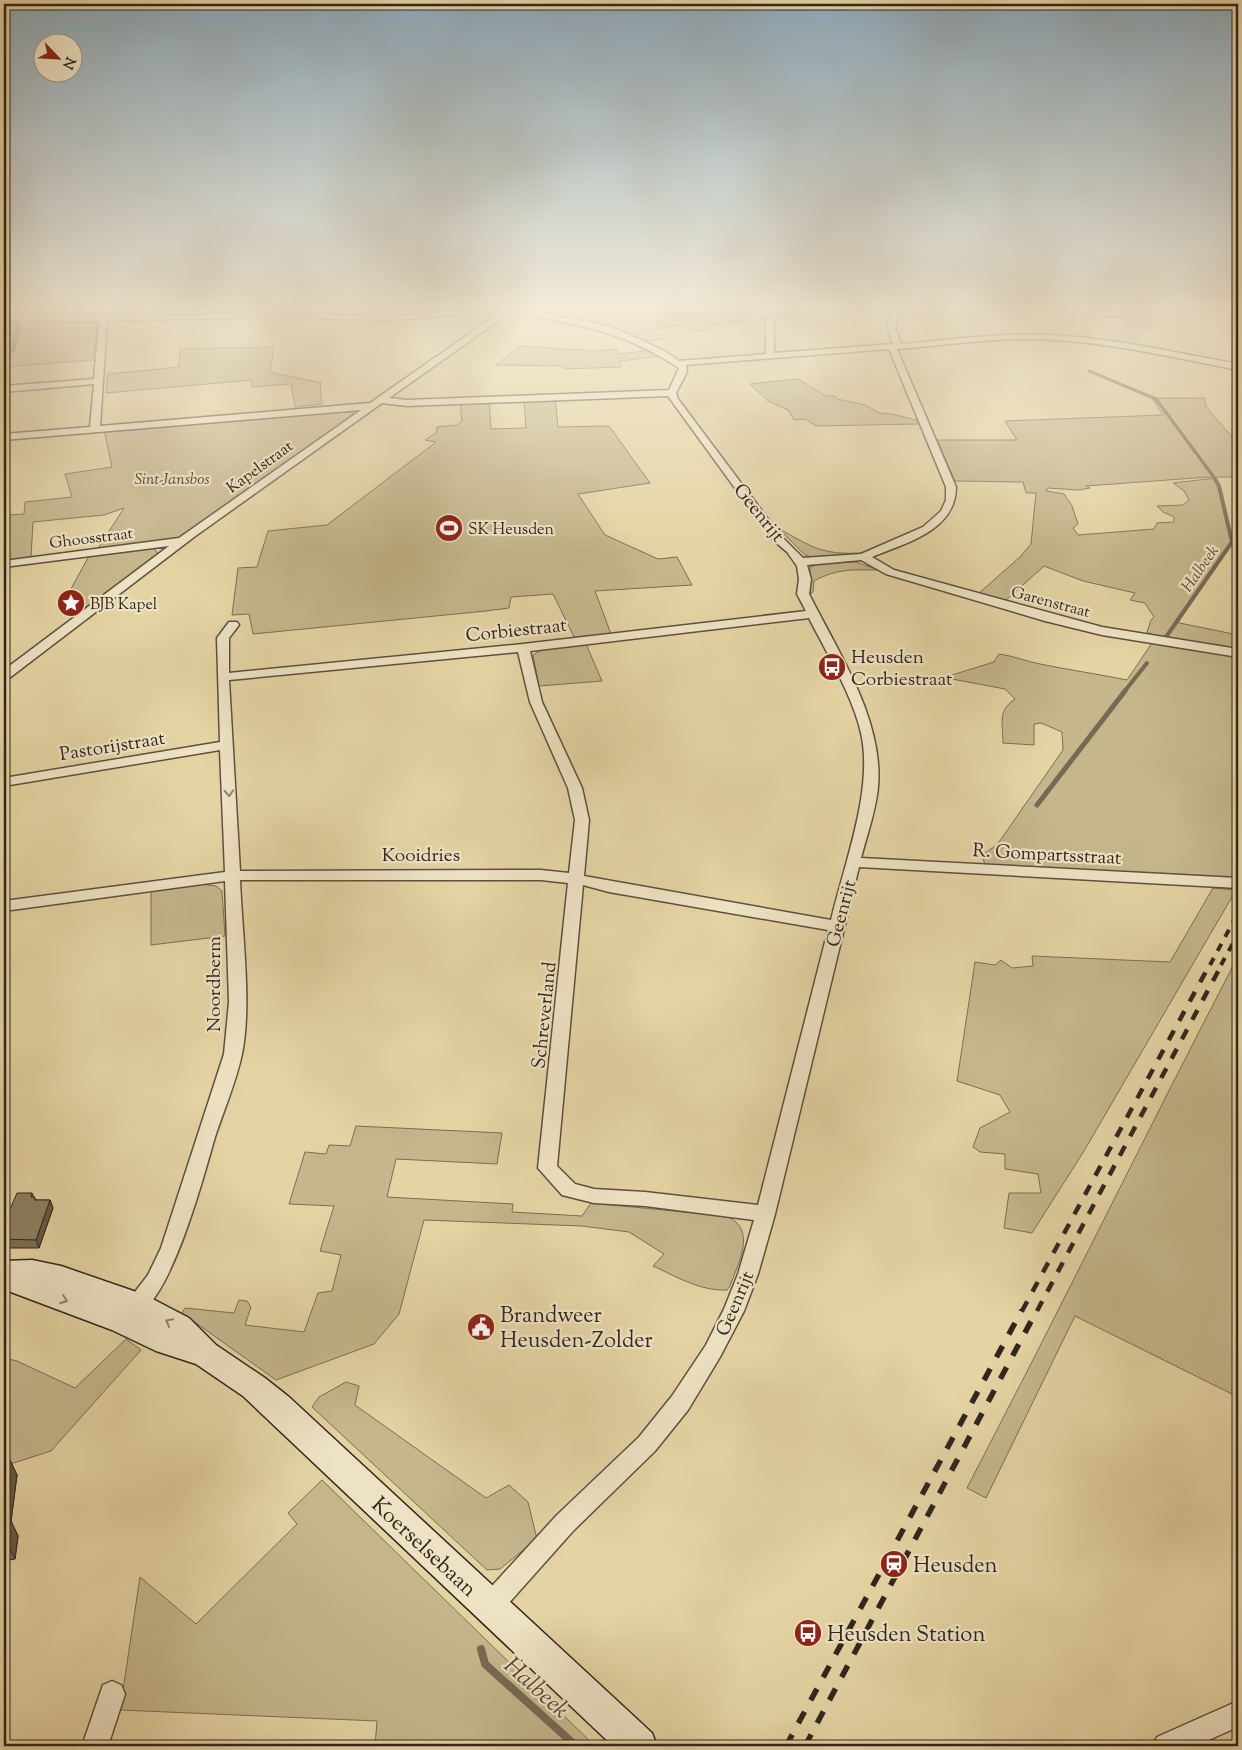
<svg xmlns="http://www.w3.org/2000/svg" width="1242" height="1750" font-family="'Sorts Mill Goudy',serif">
<rect width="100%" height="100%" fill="#e4d3a3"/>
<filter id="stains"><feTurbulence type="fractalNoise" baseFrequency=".004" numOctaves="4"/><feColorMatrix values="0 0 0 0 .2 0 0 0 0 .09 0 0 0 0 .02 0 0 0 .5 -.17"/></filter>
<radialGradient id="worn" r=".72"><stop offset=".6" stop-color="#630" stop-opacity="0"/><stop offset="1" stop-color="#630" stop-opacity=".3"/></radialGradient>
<path fill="#c5b68c" stroke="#7a6e55" d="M356,306H378L382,317H348Z
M623,306H730L731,311L763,310L766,321L706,325L709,330L694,331L686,325L655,329L657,334L664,339L648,341L604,326L626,317Z
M784,306H891L888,316L814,314V321L776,319Z
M898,306H974L979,312L894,317Z
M1056,306H1126L1137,318L1155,319L1132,345L1105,341L1121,318L1073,315L1072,311H1059Z
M1221,306L1238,307V347H1235L1216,323H1221Z
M4,321H98L93,360L4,367Z
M635,342L661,356L620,361L621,367L564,369L562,366L496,365L520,346L595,351L616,349L619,354L645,351L631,343Z
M274,347L270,372L321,383L320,385L322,404L295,407L291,384L252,387V380L106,393L108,374L179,367L180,349Z
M798,379L826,396H835L837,399L865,405L880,413L892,414L916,420L918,424L816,426L805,419L794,420L788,410L768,401L750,384Z
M555,398L558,427L609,426L650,483L578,494L605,535L658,559L677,557L692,585L595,591L611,634L574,637L553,594L511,597L509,608L486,611L253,634L249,614L232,615L238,568L257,567L268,531L327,525L436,442L425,440L436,433L437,427L457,425L462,421L460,402L489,400L491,429L526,428L524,399Z
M1152,398H1204L1207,408L1238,444V477H1208L1086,486L1090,488L1078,490L1048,488L1046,491L1064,494L1072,506L1078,524L1073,528L1078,535L1154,529L1157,523L1174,522V517L1163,512L1157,506L1183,505L1189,500L1184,491L1173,483L1216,478L1231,533L1232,543L1175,622L1238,635V650L1155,636L1147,632L1151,620L1154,617L1145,603L1130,600L1135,593L1083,581L1044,566L1004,602L978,594L1020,557L1031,544L1036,493H1026L1023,482L955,481L937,440H1017L1005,421L1163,415Z
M349,410L353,413L350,418L182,537L97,550L124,508L104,515L33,522L31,557L6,561V528L9,515L24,514L25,502L72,497L65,474L112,467L104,430Z
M778,528C812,547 821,555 862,553C844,556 823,561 805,555Z
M148,548L155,549L158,554L83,609L61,607L89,556Z
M855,562L879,570C853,570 838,568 814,581L813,592L810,594V567L820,564Z
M1152,643L1238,657V879L985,865L982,855L997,845L1063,750L1062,732L1041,723L1034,724V745L1003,743C1003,723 997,711 1015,699L1005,689L952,679V675L994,662L999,654C1014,656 1025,661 1040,664C1069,670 1098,674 1127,680Z
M586,644L602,681L539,686L533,655L541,650Z
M201,884L216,886L222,891L225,936L151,945V890Z
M1213,888L1236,890L1084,1151L1032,1233L1004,1228L1009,1193H1041L1038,1174L1005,1169V1154L980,1152L973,1147L980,1128L1010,1112L1000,1095L957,1081L975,962L995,965L1001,960L1012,968L1033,966L1032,956L1170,962Z
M1238,956V1397L1075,1316L986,1498L967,1488C1059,1312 1146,1133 1238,956Z
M356,1126L502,1133L497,1164L396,1159L387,1197L513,1204L512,1212L582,1216L591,1203L726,1216C758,1229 738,1263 730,1286L727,1290C700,1291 677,1277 653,1266L664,1254L629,1232L582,1226L424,1220L399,1314L374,1344L276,1380L182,1313L185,1308L234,1313L239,1300L247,1301L251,1307L245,1325L304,1332L318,1293L332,1291L341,1255L320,1251L334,1206L289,1204L305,1152L326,1154L329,1145L350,1146Z
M126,1339L141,1350L51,1451L4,1466V1358L17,1361L75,1388Z
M346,1382L359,1386L355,1405L486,1498L509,1485L528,1502L537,1539L500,1569L487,1570L312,1407L319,1397Z
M322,1480L595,1746H375L377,1721L120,1710L140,1577L196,1624L297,1524L288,1513Z"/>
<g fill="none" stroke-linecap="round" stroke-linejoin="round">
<path stroke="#776a53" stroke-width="3" d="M1089,371L1156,399L1213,476"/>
<path stroke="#776a53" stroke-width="4" d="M1166,637L1232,542L1219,486L1215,479
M1124,692L1147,663"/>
<path stroke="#776a53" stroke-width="5" d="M1037,805L1125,691"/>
<path stroke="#776a53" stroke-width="8" d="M481,1649L485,1664L576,1746"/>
<defs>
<path id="street" d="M98,306H106L102,316L122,317L267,313L385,316L510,308L587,321L614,328L665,351L679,361L766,354V318L770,316L774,318V353L893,344C887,330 886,320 892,306H900L895,326L901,344C940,341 980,335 1019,335C1093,333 1166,351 1238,364V370C1166,356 1093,338 1019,339C979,340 938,346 897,349L956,487C956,531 905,543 872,557L894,570L1102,627L1238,649V657L1102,635L1045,621L886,574L861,560L807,565L811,579L809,594C838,652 884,720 878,787C876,810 867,835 861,858L1238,878V888L859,867L775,1214L758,1274L744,1311L720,1357L688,1410L655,1451L573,1531L499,1614L490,1618L481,1614L478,1606L481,1598L557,1515L639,1437L672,1396L706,1345L724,1309L738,1274L754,1220L645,1206L594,1203L562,1195L538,1168L568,883L541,880H240C242,932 252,1005 242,1054C236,1082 224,1110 215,1137C206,1167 165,1330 124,1316L121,1310L148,1275L161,1248L224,1054L229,1002L225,881L4,911V901L225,872L220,750L4,786V778L220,742L217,638L229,622H237L239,625L229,638V673L523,644L806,611L797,594L799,579L797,566L787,552L772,539L668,396L407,406L382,403L194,537L8,679L4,680V670L169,546L4,567V561L179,538L361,410L4,440V434L90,427L94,384L4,392V386L94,379L99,322L4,320V316H94ZM511,312C576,324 622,330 679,368L669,390L407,400L389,398ZM499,313L370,403L100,426L107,321L267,317L385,320ZM889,349L946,487V500L941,511L923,527L861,554L803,558L780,535L678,399L676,393L687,372L686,365ZM809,618C826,652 853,696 861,733C874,788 844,865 831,920L584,876L589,820L582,788L542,702L530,651ZM518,652L530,702L568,788L575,820L569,873L541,870L240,871L229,680ZM583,885L609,892L828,930L758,1205L645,1192L594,1189L575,1184L557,1166Z
M112,1681L121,1685L125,1694L108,1746H82L103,1685Z
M1238,1701V1727L1195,1746H1153L1157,1737Z"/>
<path id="secondary" d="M32,1260L61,1266L145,1295L189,1318L216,1345L265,1378L289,1397L652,1733L657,1746H613L243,1396L196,1364L156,1351L112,1330L11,1292L4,1288V1261Z"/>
</defs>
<use href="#street" stroke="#5d513f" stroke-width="3"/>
<use href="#secondary" stroke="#30261e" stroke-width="3"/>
<use href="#street" fill="#ede2c3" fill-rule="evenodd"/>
<use href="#secondary" fill="#ede2c3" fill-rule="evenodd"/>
<path stroke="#30261e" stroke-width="4" stroke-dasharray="8 8" stroke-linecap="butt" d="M1210,965L1238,913
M1221,965L1238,934"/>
<path stroke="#30261e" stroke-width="4.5" stroke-dasharray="11 11" stroke-linecap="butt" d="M1022,1311L1210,964
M1037,1311L1222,964"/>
<path stroke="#30261e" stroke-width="5.5" stroke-dasharray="13 13" stroke-linecap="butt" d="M786,1746L1022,1310
M805,1746L1037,1310"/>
</g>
<path fill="#7a6e55" stroke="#30261e" d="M32,1193L34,1197L36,1200H50L53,1208L39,1248H4V1223Z
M9,1458L17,1475L11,1521L18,1536L15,1559L4,1561V1459Z"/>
<path fill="#635a45" stroke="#30261e" d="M18,321L20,329L14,352L4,353V344Z
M50,1200L53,1208L39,1248L36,1240Z
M9,1458L17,1475L11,1521L18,1536L15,1559L7,1543L4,1528V1500Z"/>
<path fill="#8e8063" stroke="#30261e" d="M6,321H18L12,344H4V328Z
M17,1193H32L31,1197H35L34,1200H50L36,1240L4,1239V1223Z
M9,1458L4,1500V1459Z
M10,1520L7,1543H4V1521Z"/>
<defs><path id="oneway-chevron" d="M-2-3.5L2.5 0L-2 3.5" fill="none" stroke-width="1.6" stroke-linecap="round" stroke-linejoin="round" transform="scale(1.25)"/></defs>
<g stroke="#8e8470">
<use href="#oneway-chevron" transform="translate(229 793) rotate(87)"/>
<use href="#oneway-chevron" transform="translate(64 1300) rotate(20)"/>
<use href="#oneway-chevron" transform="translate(169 1322) rotate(-152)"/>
</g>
<linearGradient id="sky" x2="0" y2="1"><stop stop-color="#8ea9ba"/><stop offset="0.56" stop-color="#f3ebd6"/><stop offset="1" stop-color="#f3ebd6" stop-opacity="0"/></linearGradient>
<rect width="1242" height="551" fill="url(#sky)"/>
<defs>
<symbol id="stadium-disc" viewBox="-11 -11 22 22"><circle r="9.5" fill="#8f2418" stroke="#ede2c3"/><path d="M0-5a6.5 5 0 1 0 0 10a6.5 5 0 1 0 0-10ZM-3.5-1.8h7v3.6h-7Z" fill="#fff"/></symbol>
<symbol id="sight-disc" viewBox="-11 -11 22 22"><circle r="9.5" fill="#8f2418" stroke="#ede2c3"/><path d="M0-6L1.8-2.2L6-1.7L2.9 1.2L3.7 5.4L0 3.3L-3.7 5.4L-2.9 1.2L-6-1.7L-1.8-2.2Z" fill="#fff"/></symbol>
<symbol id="bus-disc" viewBox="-11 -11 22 22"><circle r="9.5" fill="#8f2418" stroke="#ede2c3"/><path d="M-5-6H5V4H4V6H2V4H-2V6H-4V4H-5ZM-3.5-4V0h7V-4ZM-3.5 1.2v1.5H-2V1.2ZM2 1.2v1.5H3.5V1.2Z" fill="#fff"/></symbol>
<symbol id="civic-disc" viewBox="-11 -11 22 22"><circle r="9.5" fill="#8f2418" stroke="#ede2c3"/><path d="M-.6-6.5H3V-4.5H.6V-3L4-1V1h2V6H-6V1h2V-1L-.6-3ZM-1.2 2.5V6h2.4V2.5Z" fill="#fff"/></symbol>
<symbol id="station-disc" viewBox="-11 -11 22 22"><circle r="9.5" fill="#8f2418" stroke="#ede2c3"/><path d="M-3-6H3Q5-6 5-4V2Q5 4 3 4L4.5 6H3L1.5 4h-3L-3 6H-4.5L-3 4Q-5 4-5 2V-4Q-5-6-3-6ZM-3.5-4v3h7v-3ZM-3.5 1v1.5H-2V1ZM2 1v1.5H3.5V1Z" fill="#fff"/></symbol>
</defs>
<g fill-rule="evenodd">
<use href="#stadium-disc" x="433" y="512" width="32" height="32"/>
<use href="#sight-disc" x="55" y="587" width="32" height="32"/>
<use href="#bus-disc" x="816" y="651" width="32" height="32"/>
<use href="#civic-disc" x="465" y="1311" width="32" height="32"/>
<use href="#station-disc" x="878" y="1548" width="32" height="32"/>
<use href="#bus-disc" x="792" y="1617" width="32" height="32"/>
</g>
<g text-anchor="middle" stroke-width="4.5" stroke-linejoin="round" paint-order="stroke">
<g font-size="16" fill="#30261e" stroke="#ede2c3">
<text transform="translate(259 466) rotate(-36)" y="6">Kapelstraat</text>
<text transform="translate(91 537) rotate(-7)" y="6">Ghoosstraat</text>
<text transform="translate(1051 601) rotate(15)" y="6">Garenstraat</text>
</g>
<g font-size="16" font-style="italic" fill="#554a3a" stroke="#ede2c3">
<text x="172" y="484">Sint-Jansbos</text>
</g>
<g font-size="16" fill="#30261e" stroke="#ede2c3" text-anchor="start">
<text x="468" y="534">SK Heusden</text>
<text x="90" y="609">BJB Kapel</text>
</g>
<g font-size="16" font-style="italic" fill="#544838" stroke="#ede2c3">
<text transform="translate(1199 568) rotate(-55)" y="6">Halbeek</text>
</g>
<g font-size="19" fill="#30261e" stroke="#ede2c3">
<text transform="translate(760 512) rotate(51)" y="7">Geenrijt</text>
<text transform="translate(516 629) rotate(-6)" y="7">Corbiestraat</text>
<text transform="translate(112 745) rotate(-9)" y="7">Pastorijstraat</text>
<text transform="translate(1047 853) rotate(3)" y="7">R. Gompartsstraat</text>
<text x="421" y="861">Kooidries</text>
<text transform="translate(840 913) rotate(-75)" y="7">Geenrijt</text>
<text transform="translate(213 984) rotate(-90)" y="7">Noordberm</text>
<text transform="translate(543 1015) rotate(-84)" y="7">Schreverland</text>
<text transform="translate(734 1303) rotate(-67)" y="7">Geenrijt</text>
</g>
<g font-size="19" fill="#30261e" stroke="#ede2c3" text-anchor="start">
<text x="851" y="663">Heusden<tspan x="851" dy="22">Corbiestraat</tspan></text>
</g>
<g font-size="22" fill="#30261e" stroke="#ede2c3" text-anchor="start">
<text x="500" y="1322">Brandweer<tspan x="500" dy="25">Heusden-Zolder</tspan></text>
<text x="913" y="1572">Heusden</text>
<text x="827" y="1641">Heusden Station</text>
</g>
<g font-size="22" fill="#30261e" stroke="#ede2c3">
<text transform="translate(425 1546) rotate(43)" y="8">Koerselsebaan</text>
</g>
<g font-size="24" font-style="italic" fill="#544838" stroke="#ede2c3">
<text transform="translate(537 1687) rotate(42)" y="8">Halbeek</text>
</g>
</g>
<rect width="1242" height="1750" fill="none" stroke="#e4d3a3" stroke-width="20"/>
<rect x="5" y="5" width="1232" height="1740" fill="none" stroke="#30261e" stroke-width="2.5"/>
<rect x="10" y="10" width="1222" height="1730" fill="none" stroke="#30261e"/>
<g transform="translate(58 58) rotate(115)"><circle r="24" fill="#ede2c3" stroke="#a19781"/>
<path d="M0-4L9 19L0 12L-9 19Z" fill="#8f2418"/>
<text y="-8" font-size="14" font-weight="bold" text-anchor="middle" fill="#30261e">N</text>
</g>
<rect width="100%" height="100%" filter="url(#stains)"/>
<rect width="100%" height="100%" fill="url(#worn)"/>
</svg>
